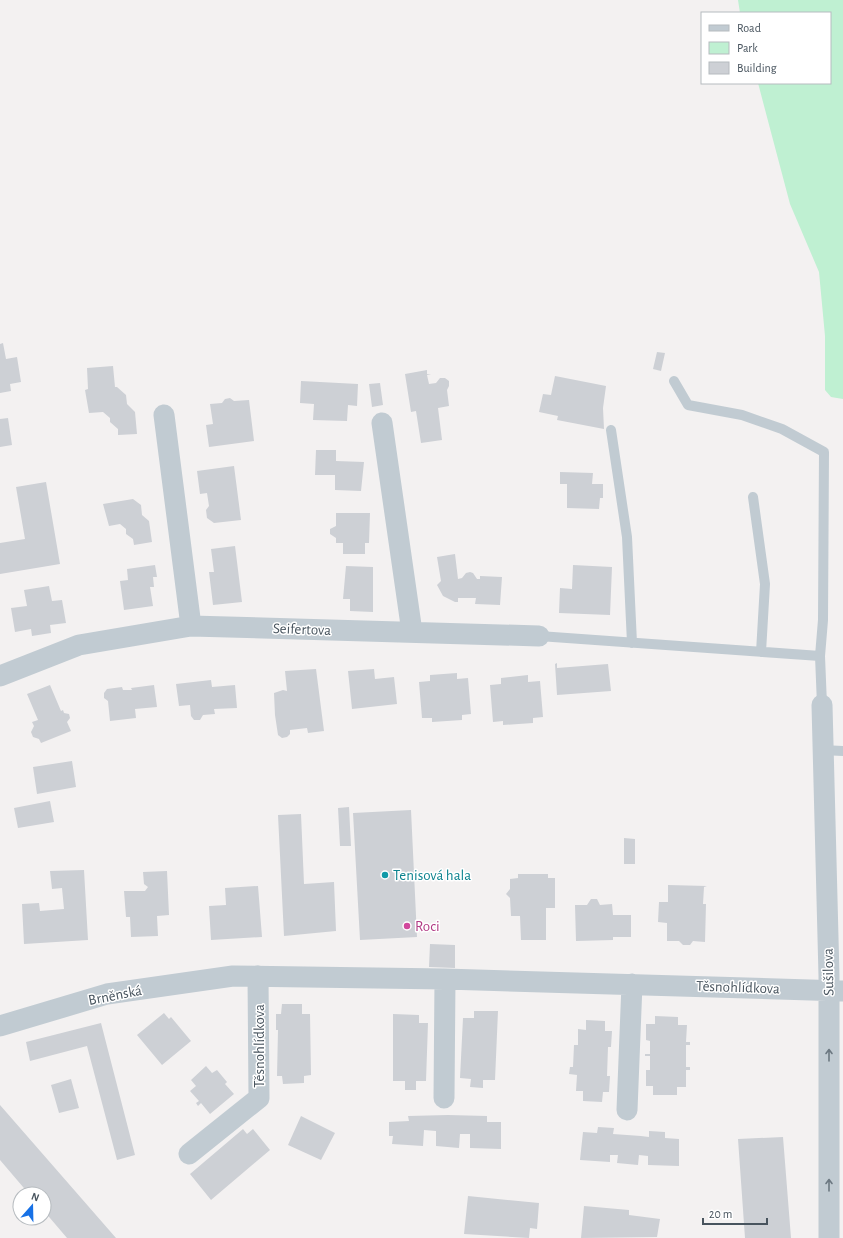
<svg xmlns="http://www.w3.org/2000/svg" width="843" height="1238" font-family="'Alegreya Sans',sans-serif">
<rect width="100%" height="100%" fill="#f3f1f1"/>
<path fill="#bff0d2" d="M738,0H843V399L831,397L825,390V336L819,272L790,204L758,83H830V13H740Z"/>
<path fill="#cdd0d5" d="M3,343L6,359L17,357L21,382L10,384L11,391L0,393V344Z
M657,352L665,353L661,371L653,369Z
M113,366L115,387H117L126,395L127,404L135,412L137,434L118,435V429L110,422V418L103,412L89,413L85,390L88,389L87,368Z
M427,370V374H431L427,375L429,384L436,383L440,378H445L449,381V386L447,390L449,406L438,408L442,440L421,443L416,411L411,412L405,374Z
M555,376L606,386L603,408L604,429L557,420L558,416L539,412L543,394L551,395Z
M301,381L358,384L357,406L348,405L347,421L313,420L314,404L300,403Z
M380,383L383,405L372,407L369,384Z
M230,398L234,401L249,400L254,441L209,447L206,425L213,424L210,404L222,403L225,399Z
M8,418L12,445L0,447V419Z
M316,450H336V461L364,462L361,491L335,490V475H315Z
M234,466L241,520L214,523L207,518L206,510L209,506L207,493L200,494L197,471Z
M560,472L593,473L592,484H603V498H600L599,509L567,508V484H560Z
M46,482L60,564L0,574V543L25,539L16,487Z
M133,499L141,505L142,515L149,521L152,542L134,545L133,539L126,534V529L120,524L109,526L103,504Z
M336,513H370L369,543H365V554H343V543H336V538L330,534V529L336,526Z
M235,546L242,602L213,605L209,572H214L211,549Z
M455,554L458,579L462,578L466,573L470,572L473,573L477,579H480V576L502,577L500,605L475,604L476,598H458V602H455L443,596L437,585L441,581L437,557Z
M155,565L157,577H153L154,587H150L153,606L124,610L120,581L128,580L127,569Z
M573,565L612,567L610,615L559,613L560,588L572,589Z
M346,566L373,567V612L350,611V599H343Z
M49,586L52,601L62,600L66,623L50,625L51,633L32,636L31,629L15,632L11,608L27,606L24,590Z
M557,663V668L608,664L611,691L557,695L555,664Z
M316,669L324,731L308,733L307,728L290,730V734L287,737L282,738L278,735L275,715L274,693L283,690L287,691L285,671Z
M374,669L375,679L394,677L397,704L352,709L348,671Z
M457,673V679L468,678L471,714L462,715V720L432,722V718H422L419,682L430,681V675Z
M528,675V682L540,681L543,717L533,718V723L503,725V721L493,722L490,685L501,684V678Z
M211,680L212,687L235,685L237,708L214,709L215,714L203,715L200,720H194L191,716L190,705L179,706L176,684Z
M50,685L61,711L63,710L64,713L69,714L70,718L67,722L71,731L41,743L39,739L33,737L31,732L34,726L32,722L38,720L27,694Z
M154,685L157,707L135,709L136,718L110,721L108,701L104,698V693L107,689L122,687L123,690H132L131,688Z
M72,761L76,787L37,794L33,767Z
M50,801L54,822L18,828L14,808Z
M349,807L351,846H340L338,808Z
M411,810L417,937L360,940L353,813Z
M301,814L304,884L334,882L336,931L284,936L278,815Z
M624,838L635,839V864H624Z
M84,870L88,940L24,944L22,904L39,903L40,911L64,909L62,888L52,889L50,871Z
M167,871L169,915L157,916L158,936L131,937L130,917H126L124,891H145L148,887L144,884L143,872Z
M518,874H548V878H555V908H546V940H521L520,916H511L510,898L506,894L510,889V879L518,878Z
M668,885L707,886L704,887L703,904H706L705,942L693,941L690,945H683L679,941H667V923L658,922L659,902H668Z
M258,886L262,937L211,940L209,906L226,905L225,888Z
M591,899H597L600,905L612,904L613,915H631V937H613V940L576,941L575,905H587Z
M430,944L455,945V968L429,967Z
M282,1004H302V1014H310L311,1075L304,1076V1083L283,1084L282,1076H277L278,1030H276V1014H281Z
M474,1011H498L495,1080H483V1088L470,1087L471,1079L460,1078L463,1018H474Z
M164,1013L169,1019L171,1017L191,1041L162,1065L137,1035Z
M393,1014L419,1015V1023H428L426,1081H416V1090H405V1081H393Z
M655,1016L678,1017V1025H687L686,1042H690V1045H686V1067H690V1070H686V1087H677V1095H653V1086H646V1070H650V1056H645V1054H650V1041L646,1040V1024H655Z
M586,1020L605,1021V1031H612L611,1047H608L607,1076H610L609,1092H603L602,1102L583,1101V1091H576L577,1075L569,1074L570,1067H573L574,1045H578V1029L586,1030Z
M101,1023L135,1155L117,1160L87,1046L30,1061L26,1042Z
M206,1066L212,1073L217,1070L227,1082L225,1084L234,1094L210,1114L201,1103L198,1106L196,1103L199,1101L190,1091L196,1086L191,1080Z
M71,1079L79,1108L59,1113L51,1085Z
M0,1105L116,1238H67L44,1211V1194H29L0,1160Z
M448,1115L487,1116V1122H501V1149L470,1148V1134H460L459,1148L436,1146V1131L424,1130L423,1146L392,1144L393,1136H389V1122L409,1121L408,1116Z
M301,1116L335,1133L321,1160L288,1145Z
M598,1127L614,1128L613,1134L641,1136L649,1137V1131L665,1132V1138L679,1139V1166L648,1165V1156L639,1155L638,1165L617,1163L618,1155H610V1162L580,1160L583,1132L597,1133Z
M243,1129L247,1134L253,1129L270,1150L211,1200L190,1174Z
M783,1137L791,1238H745L738,1139Z
M468,1196L539,1203L537,1229L530,1228L529,1238L464,1234Z
M584,1206L629,1210V1215L660,1219L657,1237L581,1238Z"/>
<g fill="none" stroke-linecap="round" stroke-linejoin="round">
<path stroke="#c1cbd2" stroke-width="10" d="M674,381L688,405L742,415L782,429L824,452L823,620L820,656
M611,430L627,537L632,643
M753,497L765,584L761,652
M539,636L820,656L822,705
M822,750L843,751"/>
<path stroke="#c1cbd2" stroke-width="21" d="M164,415L191,626
M382,423L412,632
M0,676L79,645L191,626L539,636
M822,705L829,976V1238
M0,1026L107,994L233,976L445,979L843,991
M444,1098L445,979
M627,1110L632,984
M189,1154L259,1098L258,976"/>
</g>
<defs><path id="oneway-shaft" d="M-6 0H5M1.5-3L5.5 0L1.5 3" fill="none" stroke-width="1.6" stroke-linecap="round" stroke-linejoin="round"/></defs>
<g stroke="#6c7881">
<use href="#oneway-shaft" transform="translate(829 1055) rotate(-90)"/>
<use href="#oneway-shaft" transform="translate(829 1185) rotate(-90)"/>
</g>
<circle fill="#0f9aa8" stroke="#fff" stroke-width="1.5" cx="385" cy="875" r="4"/>
<circle fill="#d1479c" stroke="#fff" stroke-width="1.5" cx="407" cy="926" r="4"/>
<g text-anchor="middle" stroke-width="3" stroke-linejoin="round" paint-order="stroke">
<g font-size="15" fill="#48545e" stroke="#fff">
<text transform="translate(302 629) rotate(2)" y="5">Seifertova</text>
<text transform="translate(828 972) rotate(-91)" y="5">Sušilova</text>
<text transform="translate(738 987) rotate(2)" y="5">Těsnohlídkova</text>
<text transform="translate(115 995) rotate(-11)" y="5">Brněnská</text>
<text transform="translate(259 1046) rotate(-90)" y="5">Těsnohlídkova</text>
</g>
<g font-size="15" fill="#0d838f" stroke="#fff" text-anchor="start">
<text x="393" y="880">Tenisová hala</text>
</g>
<g font-size="15" fill="#b23c85" stroke="#fff" text-anchor="start">
<text x="415" y="931">Roci</text>
</g>
</g>
<rect x="701" y="12" width="130" height="72" fill="#ffffff" stroke="#b6bbbf"/>
<rect x="709" y="25" width="20" height="6" fill="#c1cbd2" stroke="#b6bbbf"/>
<text x="737" y="32" font-size="12" fill="#48545e">Road</text>
<rect x="709" y="42" width="20" height="12" fill="#bff0d2" stroke="#b6bbbf"/>
<text x="737" y="52" font-size="12" fill="#48545e">Park</text>
<rect x="709" y="62" width="20" height="12" fill="#cdd0d5" stroke="#b6bbbf"/>
<text x="737" y="72" font-size="12" fill="#48545e">Building</text>
<g transform="translate(32 1206) rotate(20)"><circle r="19" fill="#ffffff" stroke="#b6bbbf"/>
<path d="M0-3L7 15L0 10L-7 15Z" fill="#1771e6"/>
<text y="-6" font-size="11" font-weight="bold" text-anchor="middle" fill="#48545e">N</text>
</g>
<path d="M703 1218v6h64v-6" fill="none" stroke="#48545e" stroke-width="2"/>
<text x="709" y="1218" font-size="12" fill="#48545e" stroke="#ffffff" stroke-width="3" paint-order="stroke">20 m</text>
</svg>
